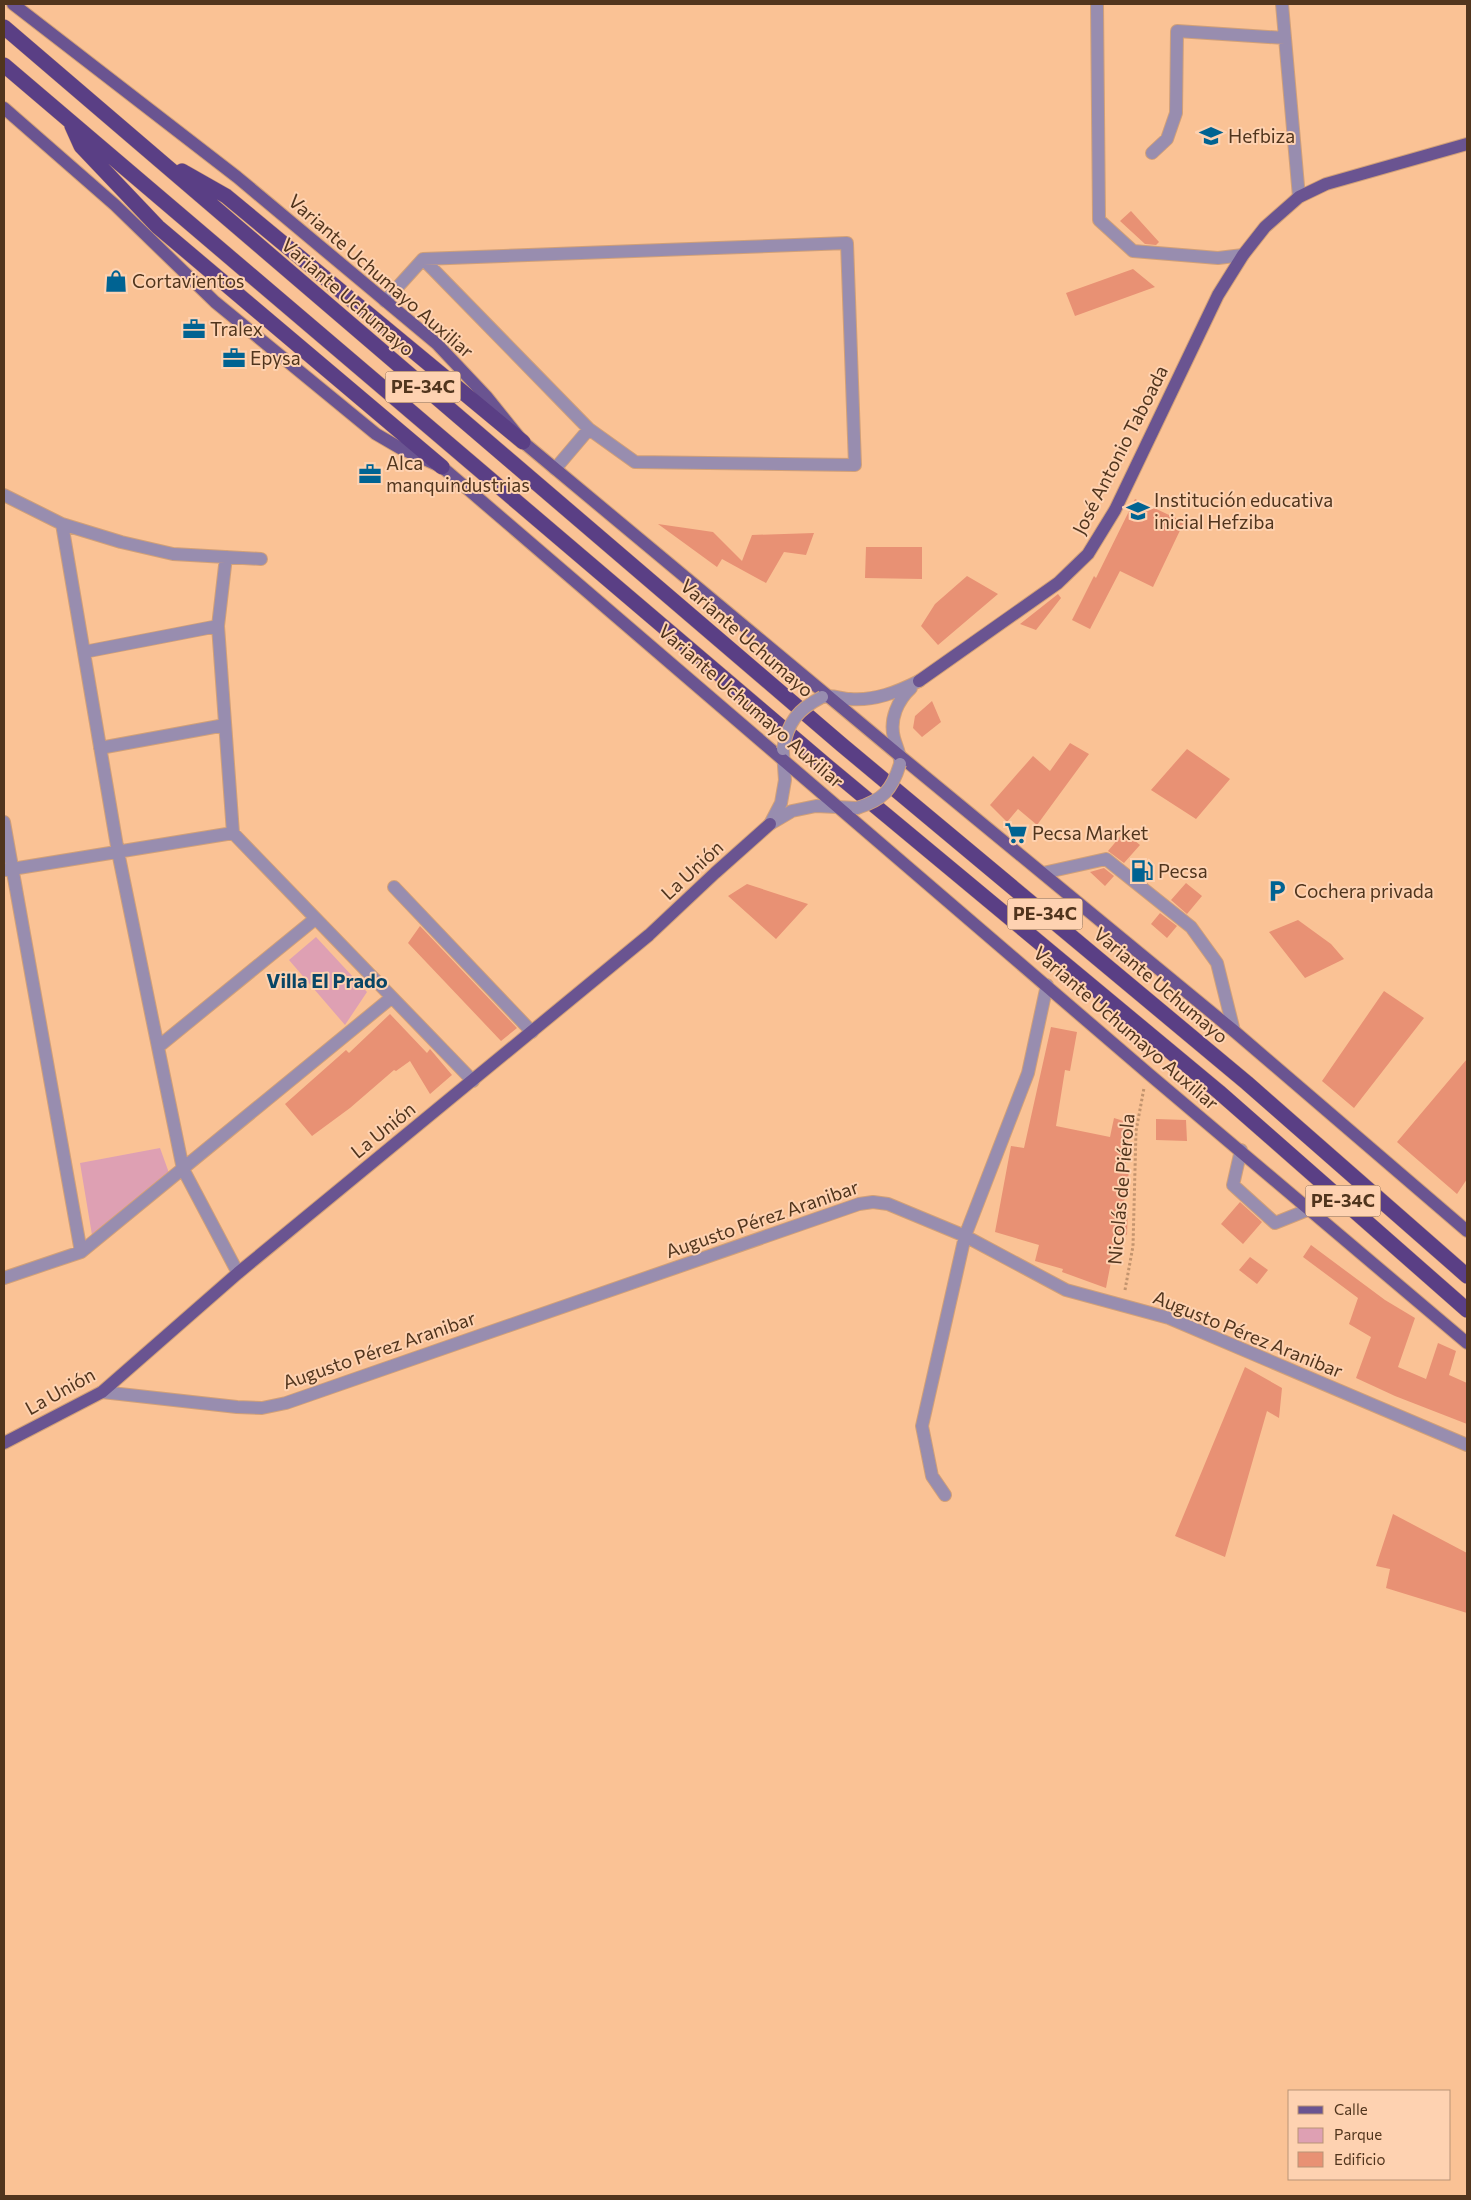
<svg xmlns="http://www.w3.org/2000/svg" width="1471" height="2200" font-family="Commissioner,sans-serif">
<rect width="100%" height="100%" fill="#fac295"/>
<path fill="#dea0b3" d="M316,937L367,992L345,1025L289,960Z
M160,1148L169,1173L92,1235L80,1163Z"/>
<path fill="#e89174" d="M1131,211L1159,242L1156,245L1145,244L1120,221Z
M1133,269L1155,287L1075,316L1066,293Z
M1135,499L1184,522L1153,587L1120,571L1090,629L1072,620L1094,576L1096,578Z
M658,524L713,532L742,561L752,535L814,533L806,555L784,552L766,583L722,559L717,567Z
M866,547H922V579L865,578Z
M967,576L998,594L938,645L921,626L935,604Z
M1058,594L1061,598L1036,630L1020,624Z
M932,701L941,722L922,737L913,728L915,716Z
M1070,743L1089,754L1037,825L1018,809L1007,822L990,805L1033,756L1050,771Z
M1187,749L1230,779L1196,819L1151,790Z
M1124,832L1140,845L1124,863L1108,851Z
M1104,868L1114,876L1105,886L1090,872Z
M1186,883L1202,896L1187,914L1171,900Z
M747,884L808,904L776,939L728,896Z
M1160,913L1177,926L1167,938L1151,924Z
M1298,920L1331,944L1344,959L1305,978L1269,932Z
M420,926L517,1028L501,1041L408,943Z
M1384,991L1424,1018L1354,1108L1322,1081Z
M390,1014L427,1053L430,1049L452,1075L430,1094L410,1061L396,1071L394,1070L350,1108L312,1136L285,1104L346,1050L349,1053Z
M1051,1027L1077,1032L1070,1071L1065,1070L1056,1126L1110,1137L1114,1118L1130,1123L1125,1171L1129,1172L1124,1202L1128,1203L1127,1235L1117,1231L1106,1288L1062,1272L1063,1269L1035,1261L1039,1245L995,1232L1011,1146L1024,1148Z
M1467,1059V1179L1457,1194L1397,1142Z
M1156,1119L1186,1120L1187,1141L1156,1140Z
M1240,1202L1262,1222L1243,1244L1221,1224Z
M1311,1245L1385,1300L1415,1318L1398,1367L1426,1379L1438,1343L1456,1351L1449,1375L1467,1383V1424L1395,1396L1356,1378L1371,1337L1349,1324L1358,1298L1303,1257Z
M1250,1257L1268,1270L1257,1284L1239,1270Z
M1245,1367L1282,1388L1279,1418L1267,1411L1225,1557L1175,1536Z
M1393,1514L1467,1553V1613L1386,1588L1390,1569L1376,1566Z"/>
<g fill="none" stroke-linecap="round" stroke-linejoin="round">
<defs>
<path id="minor" d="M1097,4L1099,220L1133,251L1218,258L1243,255
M1282,4L1299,197
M1152,153L1167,139L1176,113L1177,31L1285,38
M423,259L589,429
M385,301L423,259L847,243L855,465L635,462L589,429L555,469
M4,495L62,524L121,542L173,554L261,559
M62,524L118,852L183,1169L238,1273
M226,557L218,626L233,833L473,1081
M84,652L218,626
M823,697C832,694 841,699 850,699C875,701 897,692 919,681
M100,748L225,725
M900,761C900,752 896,746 894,738C889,719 898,700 911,688
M4,822L81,1252
M770,824L792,811L816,806L857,808
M770,824L781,803L785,780L783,752
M6,870L233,833
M1043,873L1106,859L1191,927L1217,963L1234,1031
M394,887L532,1032
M158,1047L315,919
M1241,1150L1233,1185L1275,1223L1310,1209
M4,1278L81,1252L391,998
M102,1392L237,1407L262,1408L286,1403L859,1204L873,1202L888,1204L965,1236L1066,1290L1169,1318L1467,1445
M945,1495L932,1476L922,1426L965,1236L1028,1073L1047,985"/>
<path id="major" d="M13,4L237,177L437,344L486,396L523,442L900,756L1234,1031L1467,1231
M4,108L115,205L215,302L376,434L400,448L442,467L1150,1075L1467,1343
M919,681L1058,583L1088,554L1115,510L1218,295L1243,255L1265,227L1299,197L1326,184L1467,144
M4,1443L102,1392L238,1273L649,935L715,873L770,824"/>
<path id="highway" d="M4,27L842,745L1247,1083L1467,1276
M4,65L827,766L1219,1092L1467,1310
M72,126L81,146L158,227L442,467
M182,171L226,196L523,442"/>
</defs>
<use href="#minor" stroke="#d1a078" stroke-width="14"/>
<use href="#major" stroke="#d1a078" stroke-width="14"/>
<use href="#highway" stroke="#d1a078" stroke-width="16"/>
<path stroke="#c3946e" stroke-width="3" stroke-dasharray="2.5 2.5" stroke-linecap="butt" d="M1125,1290L1133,1246L1136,1131L1144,1088"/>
<use href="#minor" stroke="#988daf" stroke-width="12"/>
<use href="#major" stroke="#6a5491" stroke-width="12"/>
<use href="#highway" stroke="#5a3f85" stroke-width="15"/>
<defs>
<path id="minor-bridge" d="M783,749C788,722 797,710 822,697
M857,808C883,800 892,790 900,764"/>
</defs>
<use href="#minor-bridge" stroke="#d1a078" stroke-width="14" stroke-linecap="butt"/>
<use href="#minor-bridge" stroke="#988daf" stroke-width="12"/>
</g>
<defs>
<symbol id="school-bare" viewBox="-9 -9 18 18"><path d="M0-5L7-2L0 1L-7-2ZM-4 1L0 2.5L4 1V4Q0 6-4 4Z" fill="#006392" stroke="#fed2b1" stroke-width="2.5" paint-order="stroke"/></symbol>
<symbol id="shop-bare" viewBox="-9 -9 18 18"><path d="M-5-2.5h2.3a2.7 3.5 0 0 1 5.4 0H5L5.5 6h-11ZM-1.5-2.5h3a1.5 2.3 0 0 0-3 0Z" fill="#006392" stroke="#fed2b1" stroke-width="2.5" paint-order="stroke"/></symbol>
<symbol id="office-bare" viewBox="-9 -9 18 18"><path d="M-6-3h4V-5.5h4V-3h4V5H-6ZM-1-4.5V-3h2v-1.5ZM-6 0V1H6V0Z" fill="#006392" stroke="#fed2b1" stroke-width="2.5" paint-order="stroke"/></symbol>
<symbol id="supermarket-bare" viewBox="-9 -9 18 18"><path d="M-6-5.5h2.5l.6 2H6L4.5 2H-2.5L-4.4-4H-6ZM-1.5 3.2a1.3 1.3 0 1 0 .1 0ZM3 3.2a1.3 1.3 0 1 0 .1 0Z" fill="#006392" stroke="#fed2b1" stroke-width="2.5" paint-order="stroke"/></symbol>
<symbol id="fuel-bare" viewBox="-9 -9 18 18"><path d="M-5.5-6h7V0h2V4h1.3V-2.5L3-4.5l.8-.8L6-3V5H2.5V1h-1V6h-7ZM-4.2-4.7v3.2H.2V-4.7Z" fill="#006392" stroke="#fed2b1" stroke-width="2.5" paint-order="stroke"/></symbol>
<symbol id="parking-bare" viewBox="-9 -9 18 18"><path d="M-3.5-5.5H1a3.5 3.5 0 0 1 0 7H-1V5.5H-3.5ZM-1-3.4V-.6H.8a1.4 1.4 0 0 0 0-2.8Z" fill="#006392" stroke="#fed2b1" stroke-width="2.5" paint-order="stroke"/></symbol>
</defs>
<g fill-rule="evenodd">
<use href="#school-bare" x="1195" y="120" width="32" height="32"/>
<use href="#shop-bare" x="100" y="265" width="32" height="32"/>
<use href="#office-bare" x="178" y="313" width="32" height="32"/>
<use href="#office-bare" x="218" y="342" width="32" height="32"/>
<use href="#office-bare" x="354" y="458" width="32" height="32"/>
<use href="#school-bare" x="1122" y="495" width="32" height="32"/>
<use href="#supermarket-bare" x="1000" y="817" width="32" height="32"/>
<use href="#fuel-bare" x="1126" y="855" width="32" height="32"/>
<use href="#parking-bare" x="1261" y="875" width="32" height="32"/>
</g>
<g text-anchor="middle" stroke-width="4" stroke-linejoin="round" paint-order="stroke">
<g fill="#fed2b1" stroke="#856449" stroke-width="1">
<rect x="385.5" y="371.5" width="75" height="31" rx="4"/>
<rect x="1007.5" y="898.5" width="75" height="31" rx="4"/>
<rect x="1305.5" y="1185.5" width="75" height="31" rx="4"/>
</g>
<g font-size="18" font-weight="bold" fill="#51351d">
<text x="423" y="393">PE-34C</text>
<text x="1045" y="920">PE-34C</text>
<text x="1343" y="1207">PE-34C</text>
</g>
<g font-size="19" fill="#51351d" stroke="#fed2b1" text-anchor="start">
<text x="1228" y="143">Hefbiza</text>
<text x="132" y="288">Cortavientos</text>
<text x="210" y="336">Tralex</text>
<text x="250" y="365">Epysa</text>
<text x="386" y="470">Alca<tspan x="386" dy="22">manquindustrias</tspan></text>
<text x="1154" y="507">Institución educativa<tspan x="1154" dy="22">inicial Hefziba</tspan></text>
<text x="1032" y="840">Pecsa Market</text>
<text x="1158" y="878">Pecsa</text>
<text x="1294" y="898">Cochera privada</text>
</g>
<g font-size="19" fill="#51351d" stroke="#fed2b1">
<text transform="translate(381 276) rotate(41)" y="7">Variante Uchumayo Auxiliar</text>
<text transform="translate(348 297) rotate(41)" y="7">Variante Uchumayo</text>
<text transform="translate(1120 450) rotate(-63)" y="7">José Antonio Taboada</text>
<text transform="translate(747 638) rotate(41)" y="7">Variante Uchumayo</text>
<text transform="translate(751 706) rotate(41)" y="7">Variante Uchumayo Auxiliar</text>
<text transform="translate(692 870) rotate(-43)" y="7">La Unión</text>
<text transform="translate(1161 985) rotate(40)" y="7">Variante Uchumayo</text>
<text transform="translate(1126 1028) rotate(41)" y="7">Variante Uchumayo Auxiliar</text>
<text transform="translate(383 1130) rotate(-39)" y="7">La Unión</text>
<text transform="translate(1121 1189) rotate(-85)" y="7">Nicolás de Piérola</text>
<text transform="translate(762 1219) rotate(-19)" y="7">Augusto Pérez Aranibar</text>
<text transform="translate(1248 1334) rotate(22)" y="7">Augusto Pérez Aranibar</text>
<text transform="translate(379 1350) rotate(-19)" y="7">Augusto Pérez Aranibar</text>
<text transform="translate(60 1391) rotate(-29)" y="7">La Unión</text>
</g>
<g font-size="20" font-weight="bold" fill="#084566" stroke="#fed2b1">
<text x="327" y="988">Villa El Prado</text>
</g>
</g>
<rect width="1471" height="2200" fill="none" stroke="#51351d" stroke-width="10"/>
<rect x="1288" y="2090" width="162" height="90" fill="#fed2b1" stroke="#b99376"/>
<rect x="1298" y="2106" width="25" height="8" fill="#6a5491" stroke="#b99376"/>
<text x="1334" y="2115" font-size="15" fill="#51351d">Calle</text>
<rect x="1298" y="2128" width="25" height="15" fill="#dea0b3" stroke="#b99376"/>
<text x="1334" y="2140" font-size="15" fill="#51351d">Parque</text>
<rect x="1298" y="2152" width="25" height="15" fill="#e89174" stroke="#b99376"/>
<text x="1334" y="2165" font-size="15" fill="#51351d">Edificio</text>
</svg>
